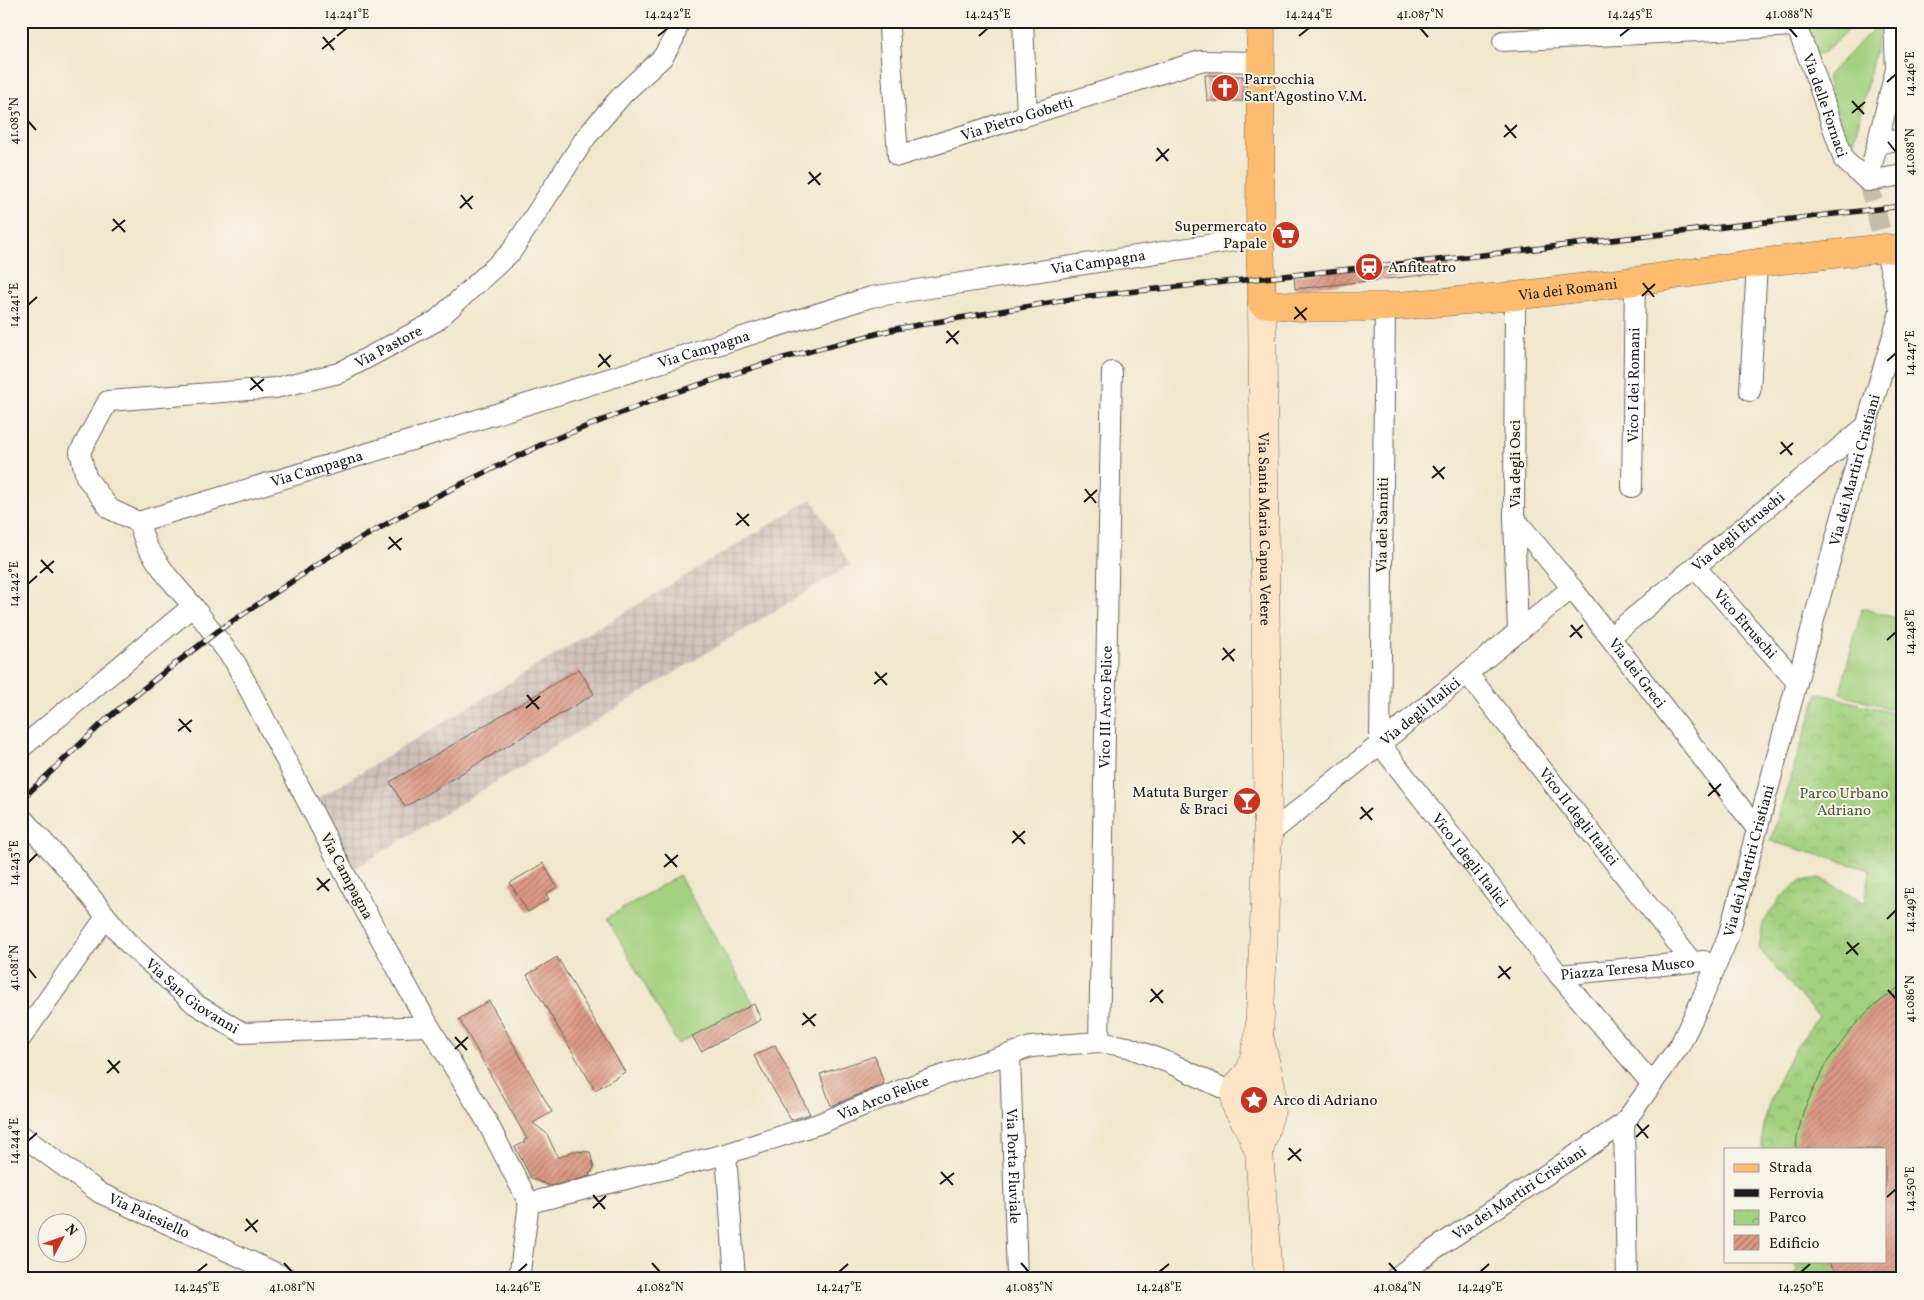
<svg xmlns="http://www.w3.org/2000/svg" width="1924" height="1300" font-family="Vollkorn,serif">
<defs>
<pattern id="industrial-grid" width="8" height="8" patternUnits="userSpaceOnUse" patternTransform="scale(1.25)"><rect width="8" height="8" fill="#cec1ba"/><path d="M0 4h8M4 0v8" fill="none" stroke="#b0a59f"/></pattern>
<pattern id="park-crowns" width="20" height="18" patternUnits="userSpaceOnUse" patternTransform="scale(1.25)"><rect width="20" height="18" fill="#a2d07e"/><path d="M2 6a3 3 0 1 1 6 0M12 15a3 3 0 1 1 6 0" fill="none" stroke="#8bb26c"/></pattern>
<pattern id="building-hatch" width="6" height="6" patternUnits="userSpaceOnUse" patternTransform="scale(1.25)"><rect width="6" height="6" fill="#dc9784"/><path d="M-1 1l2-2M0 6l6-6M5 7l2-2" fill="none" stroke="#b27a6b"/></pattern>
</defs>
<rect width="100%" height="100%" fill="#f7f3e8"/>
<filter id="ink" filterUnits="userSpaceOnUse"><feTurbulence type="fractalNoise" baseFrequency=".02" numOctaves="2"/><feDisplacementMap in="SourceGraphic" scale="10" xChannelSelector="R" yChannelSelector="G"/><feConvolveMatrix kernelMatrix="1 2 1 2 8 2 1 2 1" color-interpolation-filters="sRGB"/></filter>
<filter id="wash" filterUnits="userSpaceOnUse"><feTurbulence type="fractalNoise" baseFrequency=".0096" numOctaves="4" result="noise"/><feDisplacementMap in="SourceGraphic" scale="20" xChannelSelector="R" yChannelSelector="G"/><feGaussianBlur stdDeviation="1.12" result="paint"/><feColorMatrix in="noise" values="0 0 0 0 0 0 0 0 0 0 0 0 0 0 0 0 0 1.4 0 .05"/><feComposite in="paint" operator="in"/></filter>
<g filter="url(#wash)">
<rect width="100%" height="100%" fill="#f1e7cd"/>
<path fill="url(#industrial-grid)" d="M812,499L850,565L354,869L317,799Z"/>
<path fill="#a2d07e" stroke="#5f764d" d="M1800,21H1858L1822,54H1817Z
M1879,25V32L1855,138L1851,146L1847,143L1828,83V75L1876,26Z
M1862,608L1903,620V663L1891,709L1840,693Z
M679,875L754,1004L678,1044L607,918Z"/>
<path fill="url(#park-crowns)" stroke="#5f764d" d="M1818,693L1900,715L1903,706V1279H1789L1798,1271L1792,1261H1885V1149H1762C1761,1104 1790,1050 1819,1017L1759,949L1763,923L1780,898L1801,881L1821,878L1865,903L1870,870L1770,841Z"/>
<g id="blocks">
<path fill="url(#building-hatch)" d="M1205,75L1243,76V101H1207Z
M1447,259L1450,272L1295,289L1294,275Z
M579,669L594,694L405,807L390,782Z
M543,863L557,887L546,894L549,899L528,912L510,883Z
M557,957L625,1072L595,1090L527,975Z
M1903,984V1279H1842L1828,1261H1885V1149H1796L1797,1138L1803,1112L1825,1065L1854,1026L1869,1010Z
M489,1001L552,1112L533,1123L547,1134L558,1158L574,1151L590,1152L594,1168L592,1170V1172L589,1173L590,1176L550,1186L531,1178L528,1172L515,1147L525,1142L524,1140L527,1139L459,1019Z
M754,1004L761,1020L701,1051L692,1036Z
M775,1045L810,1114L791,1120L754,1056Z
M875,1056L884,1084L831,1106L820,1074Z"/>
</g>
</g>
<g filter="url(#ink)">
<use href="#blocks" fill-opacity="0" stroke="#67635a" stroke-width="1"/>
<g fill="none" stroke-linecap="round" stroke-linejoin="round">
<path stroke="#c6beaa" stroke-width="20" stroke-dasharray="20 10" stroke-linecap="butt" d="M1868,181L1885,248"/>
<defs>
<g id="street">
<path d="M1023,21L1027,115"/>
<path id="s1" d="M1794,21L1813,69L1844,160L1868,181"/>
<path id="s2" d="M889,29L898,156L1200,61L1261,62"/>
<path d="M1503,41L1795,26"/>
<path d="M1877,144L1903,139"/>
<path d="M1868,181L1896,69L1894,21"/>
<path d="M1868,181L1903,175"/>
<path d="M1885,248L1900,309"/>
<path d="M1515,296L1514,518L1518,631"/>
<path id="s3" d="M1385,307L1380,744L1559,975"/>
<path d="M1750,391L1757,263"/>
<path id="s4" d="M1632,487L1635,281"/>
<path id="s5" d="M1514,518L1572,588L1757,829"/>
<path id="s6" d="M138,522L110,509L86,477L80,452L108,401L275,388L339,373L436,321L511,252L586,137L623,94L663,57L674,38L679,21"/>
<path id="s7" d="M1695,567L1797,682"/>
<path id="s8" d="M1610,637L1866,426"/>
<path id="s9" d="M1467,673L1692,962"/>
<path d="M21,748L193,606"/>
<path id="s10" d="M21,817L69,870L127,942L195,1004L243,1033L429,1026"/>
<path id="s11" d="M1268,835L1572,588"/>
<path d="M21,1038L106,917"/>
<path id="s12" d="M1099,1042L1112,372"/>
<path id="s13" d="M1010,1054L1017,1279"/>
<path id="s14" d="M1652,1084L1559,975L1704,961"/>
<path d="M1624,1123L1627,1279"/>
<path id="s15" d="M21,1135L100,1193L289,1279"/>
<path d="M726,1154L735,1279"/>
<path id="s16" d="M529,1203L486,1120L429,1026L345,874L235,662L193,606L168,577L147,547L138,522L422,437L871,297L1260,237"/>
<path id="s17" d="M529,1203L726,1154L818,1124L916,1084L1031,1047L1099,1042L1128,1047L1172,1064L1235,1094"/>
<path d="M519,1279L529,1203"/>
<path id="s18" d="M1394,1279L1430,1252L1624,1123L1680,1045L1701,1001L1728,937L1871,409L1903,302"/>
</g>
<g id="secondary">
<path id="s19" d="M1262,303L1268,835L1259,1036L1251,1070L1239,1084L1235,1094L1236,1106L1248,1126L1259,1151L1268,1279"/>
<path d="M1259,1151L1271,1110V1085L1260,1040"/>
</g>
<g id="primary">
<path id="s20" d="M1261,21L1260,237L1262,303L1301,307H1385L1515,296L1635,281L1757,263L1885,248L1903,250"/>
</g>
</defs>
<use href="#street" stroke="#67635a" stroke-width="22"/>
<use href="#secondary" stroke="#67635a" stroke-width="29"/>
<use href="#primary" stroke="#67635a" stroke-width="29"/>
<use href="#street" stroke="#fff" stroke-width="20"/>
<use href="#secondary" stroke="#fee4c6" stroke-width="28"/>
<use href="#primary" stroke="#fdbc70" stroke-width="28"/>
<defs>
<path id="rail" d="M21,800L108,718L158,677L218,631L330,556L431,499L547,442L664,396L780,359L895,329L1089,296L1457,258L1903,206"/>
</defs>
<use href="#rail" stroke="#1c1c1c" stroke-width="5.5"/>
<use href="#rail" stroke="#f7f3e8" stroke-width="4" stroke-dasharray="11" stroke-linecap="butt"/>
</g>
</g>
<path fill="none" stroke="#1c1c1c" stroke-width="2" d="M1420,28L1428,37M1789,28L1797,37M337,36L347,28M658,36L668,28M979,36L988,28M1299,36L1309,28M1620,36L1630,28M323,37L334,50M322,49L335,38M1887,82L1896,74M1852,101L1864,114M1852,113L1865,102M28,121L36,130M1505,125L1516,138M1504,137L1517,125M1888,142L1896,152M1157,148L1168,161M1156,161L1169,149M809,172L820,185M808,184L821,173M461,195L472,209M460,208L473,196M113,219L125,232M112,231L125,220M1643,283L1654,297M1642,296L1655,284M28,305L37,297M1295,307L1306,320M1294,319L1307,308M947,331L958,344M946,343L959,331M599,354L610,367M1887,361L1896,353M598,367L611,355M251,378L263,391M250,390L264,379M1781,442L1792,455M1780,454L1793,443M1433,466L1444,479M1432,478L1445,467M1085,489L1096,503M1084,502L1097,490M737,513L749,526M736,525L749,514M389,537L401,550M388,549L402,538M41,560L53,573M40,573L54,561M28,584L37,576M1571,625L1582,638M1570,637L1583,625M1887,640L1896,632M1223,648L1234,661M1222,660L1235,649M875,672L887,685M874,684L887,673M527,695L539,709M526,708L540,696M179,719L191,732M178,731L192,720M1709,783L1720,796M1708,796L1721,784M1361,807L1372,820M1360,819L1373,808M1013,831L1025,844M1012,843L1025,831M665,854L677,867M28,863L37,854M664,867L678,855M317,878L329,891M317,890L330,879M1887,919L1896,910M1847,942L1858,955M1846,954L1859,943M1499,966L1510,979M28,968L36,978M1498,978L1511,967M1151,989L1163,1003M1888,990L1896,999M1150,1002L1163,990M803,1013L815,1026M802,1025L816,1014M455,1037L467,1050M455,1049L468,1037M108,1060L119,1073M107,1073L120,1061M1637,1124L1648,1138M1636,1137L1649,1125M28,1141L37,1133M1289,1148L1301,1161M1288,1160L1301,1149M941,1172L953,1185M940,1184L954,1173M593,1195L605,1209M1887,1197L1896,1189M593,1208L606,1196M246,1219L257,1232M245,1231L258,1220M284,1263L292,1272M652,1263L660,1272M1021,1263L1029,1272M1389,1263L1397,1272M197,1272L207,1264M518,1272L527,1264M839,1272L848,1264M1159,1272L1169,1264M1480,1272L1489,1264M1801,1272L1810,1264"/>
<defs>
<symbol id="church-disc" viewBox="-11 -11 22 22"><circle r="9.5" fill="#c8321e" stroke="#f7f3e8"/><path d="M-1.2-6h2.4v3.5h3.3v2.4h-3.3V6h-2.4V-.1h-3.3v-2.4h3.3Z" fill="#fff"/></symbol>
<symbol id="supermarket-disc" viewBox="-11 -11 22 22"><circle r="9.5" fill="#c8321e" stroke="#f7f3e8"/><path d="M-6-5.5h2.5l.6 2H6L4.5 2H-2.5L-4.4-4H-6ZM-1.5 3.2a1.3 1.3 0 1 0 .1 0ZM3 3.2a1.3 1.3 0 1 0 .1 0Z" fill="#fff"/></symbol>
<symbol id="station-disc" viewBox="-11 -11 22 22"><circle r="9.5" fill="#c8321e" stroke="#f7f3e8"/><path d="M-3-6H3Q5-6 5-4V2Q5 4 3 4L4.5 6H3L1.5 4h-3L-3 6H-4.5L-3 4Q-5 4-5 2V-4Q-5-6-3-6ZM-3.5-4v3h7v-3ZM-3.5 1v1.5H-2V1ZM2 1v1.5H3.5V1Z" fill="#fff"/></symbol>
<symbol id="bar-disc" viewBox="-11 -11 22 22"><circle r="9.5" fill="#c8321e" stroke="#f7f3e8"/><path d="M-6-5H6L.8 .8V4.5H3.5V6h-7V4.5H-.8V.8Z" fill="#fff"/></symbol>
<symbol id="sight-disc" viewBox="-11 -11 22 22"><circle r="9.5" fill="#c8321e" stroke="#f7f3e8"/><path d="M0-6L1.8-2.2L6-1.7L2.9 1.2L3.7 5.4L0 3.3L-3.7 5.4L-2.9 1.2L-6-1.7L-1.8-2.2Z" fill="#fff"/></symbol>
</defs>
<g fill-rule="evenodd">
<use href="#church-disc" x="1209" y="72" width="32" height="32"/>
<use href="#supermarket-disc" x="1270" y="219" width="32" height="32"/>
<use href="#station-disc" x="1353" y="251" width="32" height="32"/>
<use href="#bar-disc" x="1231" y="785" width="32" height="32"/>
<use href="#sight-disc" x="1238" y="1084" width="32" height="32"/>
</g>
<g text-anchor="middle" stroke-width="4" stroke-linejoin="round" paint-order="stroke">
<g font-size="15" fill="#1c1c1c" stroke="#f7f3e8" text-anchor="start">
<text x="1244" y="84">Parrocchia<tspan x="1244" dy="17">Sant'Agostino V.M.</tspan></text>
<text x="1267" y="231" text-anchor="end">Supermercato<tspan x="1267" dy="17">Papale</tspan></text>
<text x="1388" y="272">Anfiteatro</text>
<text x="1228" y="797" text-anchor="end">Matuta Burger<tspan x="1228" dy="17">&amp; Braci</tspan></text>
<text x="1273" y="1105">Arco di Adriano</text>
</g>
<g font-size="15" fill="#1c1c1c" stroke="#f7f3e8">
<text dy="5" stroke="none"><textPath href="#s1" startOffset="90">Via delle Fornaci</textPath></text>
<text dy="5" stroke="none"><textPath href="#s2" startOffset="252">Via Pietro Gobetti</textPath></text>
<text dy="5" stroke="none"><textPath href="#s16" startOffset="1784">Via Campagna</textPath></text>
<text dy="5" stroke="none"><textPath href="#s20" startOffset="589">Via dei Romani</textPath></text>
<text dy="5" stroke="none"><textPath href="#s6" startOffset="444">Via Pastore</textPath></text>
<text dy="5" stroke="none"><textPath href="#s16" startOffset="1379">Via Campagna</textPath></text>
<text dy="5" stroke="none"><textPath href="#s4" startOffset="102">Vico I dei Romani</textPath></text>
<text transform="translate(1515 464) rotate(-90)" y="5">Via degli Osci</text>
<text dy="5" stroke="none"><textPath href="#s16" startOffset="974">Via Campagna</textPath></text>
<text dy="5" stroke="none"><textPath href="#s18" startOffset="976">Via dei Martiri Cristiani</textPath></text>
<text transform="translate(1382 525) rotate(-89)" y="5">Via dei Sanniti</text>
<text dy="5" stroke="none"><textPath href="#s19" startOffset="226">Via Santa Maria Capua Vetere</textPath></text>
<text dy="5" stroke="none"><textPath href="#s8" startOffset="166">Via degli Etruschi</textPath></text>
<text dy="5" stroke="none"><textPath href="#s7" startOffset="76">Vico Etruschi</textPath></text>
<text dy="5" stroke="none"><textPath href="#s5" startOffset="198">Via dei Greci</textPath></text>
<text dy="5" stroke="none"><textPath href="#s12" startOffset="335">Vico III Arco Felice</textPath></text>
<text dy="5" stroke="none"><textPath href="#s11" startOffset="196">Via degli Italici</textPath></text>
<text dy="5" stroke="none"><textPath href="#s9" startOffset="182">Vico II degli Italici</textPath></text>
<text dy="5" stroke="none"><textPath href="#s3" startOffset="584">Vico I degli Italici</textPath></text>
<text dy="5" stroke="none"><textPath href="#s18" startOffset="571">Via dei Martiri Cristiani</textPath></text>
<text transform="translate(347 876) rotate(62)" y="5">Via Campagna</text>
<text dy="5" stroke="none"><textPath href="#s14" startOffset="212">Piazza Teresa Musco</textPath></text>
<text dy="5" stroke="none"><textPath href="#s10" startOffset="249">Via San Giovanni</textPath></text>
<text dy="5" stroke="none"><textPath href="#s17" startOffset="370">Via Arco Felice</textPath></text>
<text dy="5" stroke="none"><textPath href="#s13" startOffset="112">Via Porta Fluviale</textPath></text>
<text dy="5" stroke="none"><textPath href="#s18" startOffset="152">Via dei Martiri Cristiani</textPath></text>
<text dy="5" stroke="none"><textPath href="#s15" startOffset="152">Via Paiesiello</textPath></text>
</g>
<g font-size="15" fill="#4b5b3e" stroke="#f7f3e8">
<text x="1844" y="798">Parco Urbano<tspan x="1844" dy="17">Adriano</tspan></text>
</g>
</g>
<rect width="1924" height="1300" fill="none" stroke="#f7f3e8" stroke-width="55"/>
<rect x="1724" y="1148" width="162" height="115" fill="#f7f3e8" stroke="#9f9d96"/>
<rect x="1734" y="1164" width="25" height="8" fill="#fdbc70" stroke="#9f9d96"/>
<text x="1769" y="1172" font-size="15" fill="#1c1c1c">Strada</text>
<rect x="1734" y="1189" width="25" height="8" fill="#1c1c1c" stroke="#9f9d96"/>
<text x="1769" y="1198" font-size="15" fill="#1c1c1c">Ferrovia</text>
<rect x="1734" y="1210" width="25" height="15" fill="url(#park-crowns)" stroke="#9f9d96"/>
<text x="1769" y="1222" font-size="15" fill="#1c1c1c">Parco</text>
<rect x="1734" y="1235" width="25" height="15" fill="url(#building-hatch)" stroke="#9f9d96"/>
<text x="1769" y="1248" font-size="15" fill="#1c1c1c">Edificio</text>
<g transform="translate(62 1238) rotate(49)"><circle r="24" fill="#f7f3e8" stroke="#9f9d96"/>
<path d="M0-4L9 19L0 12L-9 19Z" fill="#c8321e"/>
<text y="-8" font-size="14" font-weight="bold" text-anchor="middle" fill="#1c1c1c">N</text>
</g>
<rect x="28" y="28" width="1868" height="1244" fill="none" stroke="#1c1c1c" stroke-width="2"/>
<g font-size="12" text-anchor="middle" fill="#1c1c1c">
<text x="347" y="18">14.241°E</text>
<text x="668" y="18">14.242°E</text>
<text x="988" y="18">14.243°E</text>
<text x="1309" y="18">14.244°E</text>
<text x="1420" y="18">41.087°N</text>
<text x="1630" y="18">14.245°E</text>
<text x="1789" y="18">41.088°N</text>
<text transform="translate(1910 74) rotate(-90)" y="4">14.246°E</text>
<text transform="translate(14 121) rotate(-90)" y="4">41.083°N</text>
<text transform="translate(1910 152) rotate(-90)" y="4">41.088°N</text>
<text transform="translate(14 305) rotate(-90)" y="4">14.241°E</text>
<text transform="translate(1910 353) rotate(-90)" y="4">14.247°E</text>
<text transform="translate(14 584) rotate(-90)" y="4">14.242°E</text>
<text transform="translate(1910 632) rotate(-90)" y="4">14.248°E</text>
<text transform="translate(14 863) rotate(-90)" y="4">14.243°E</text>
<text transform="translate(1910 910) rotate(-90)" y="4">14.249°E</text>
<text transform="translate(14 968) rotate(-90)" y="4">41.081°N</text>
<text transform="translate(1910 999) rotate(-90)" y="4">41.086°N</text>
<text transform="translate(14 1141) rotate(-90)" y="4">14.244°E</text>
<text transform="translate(1910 1189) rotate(-90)" y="4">14.250°E</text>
<text x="197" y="1291">14.245°E</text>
<text x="292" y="1291">41.081°N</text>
<text x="518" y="1291">14.246°E</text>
<text x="660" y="1291">41.082°N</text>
<text x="839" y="1291">14.247°E</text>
<text x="1029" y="1291">41.083°N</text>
<text x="1159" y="1291">14.248°E</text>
<text x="1397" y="1291">41.084°N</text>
<text x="1480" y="1291">14.249°E</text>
<text x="1801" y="1291">14.250°E</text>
</g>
</svg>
